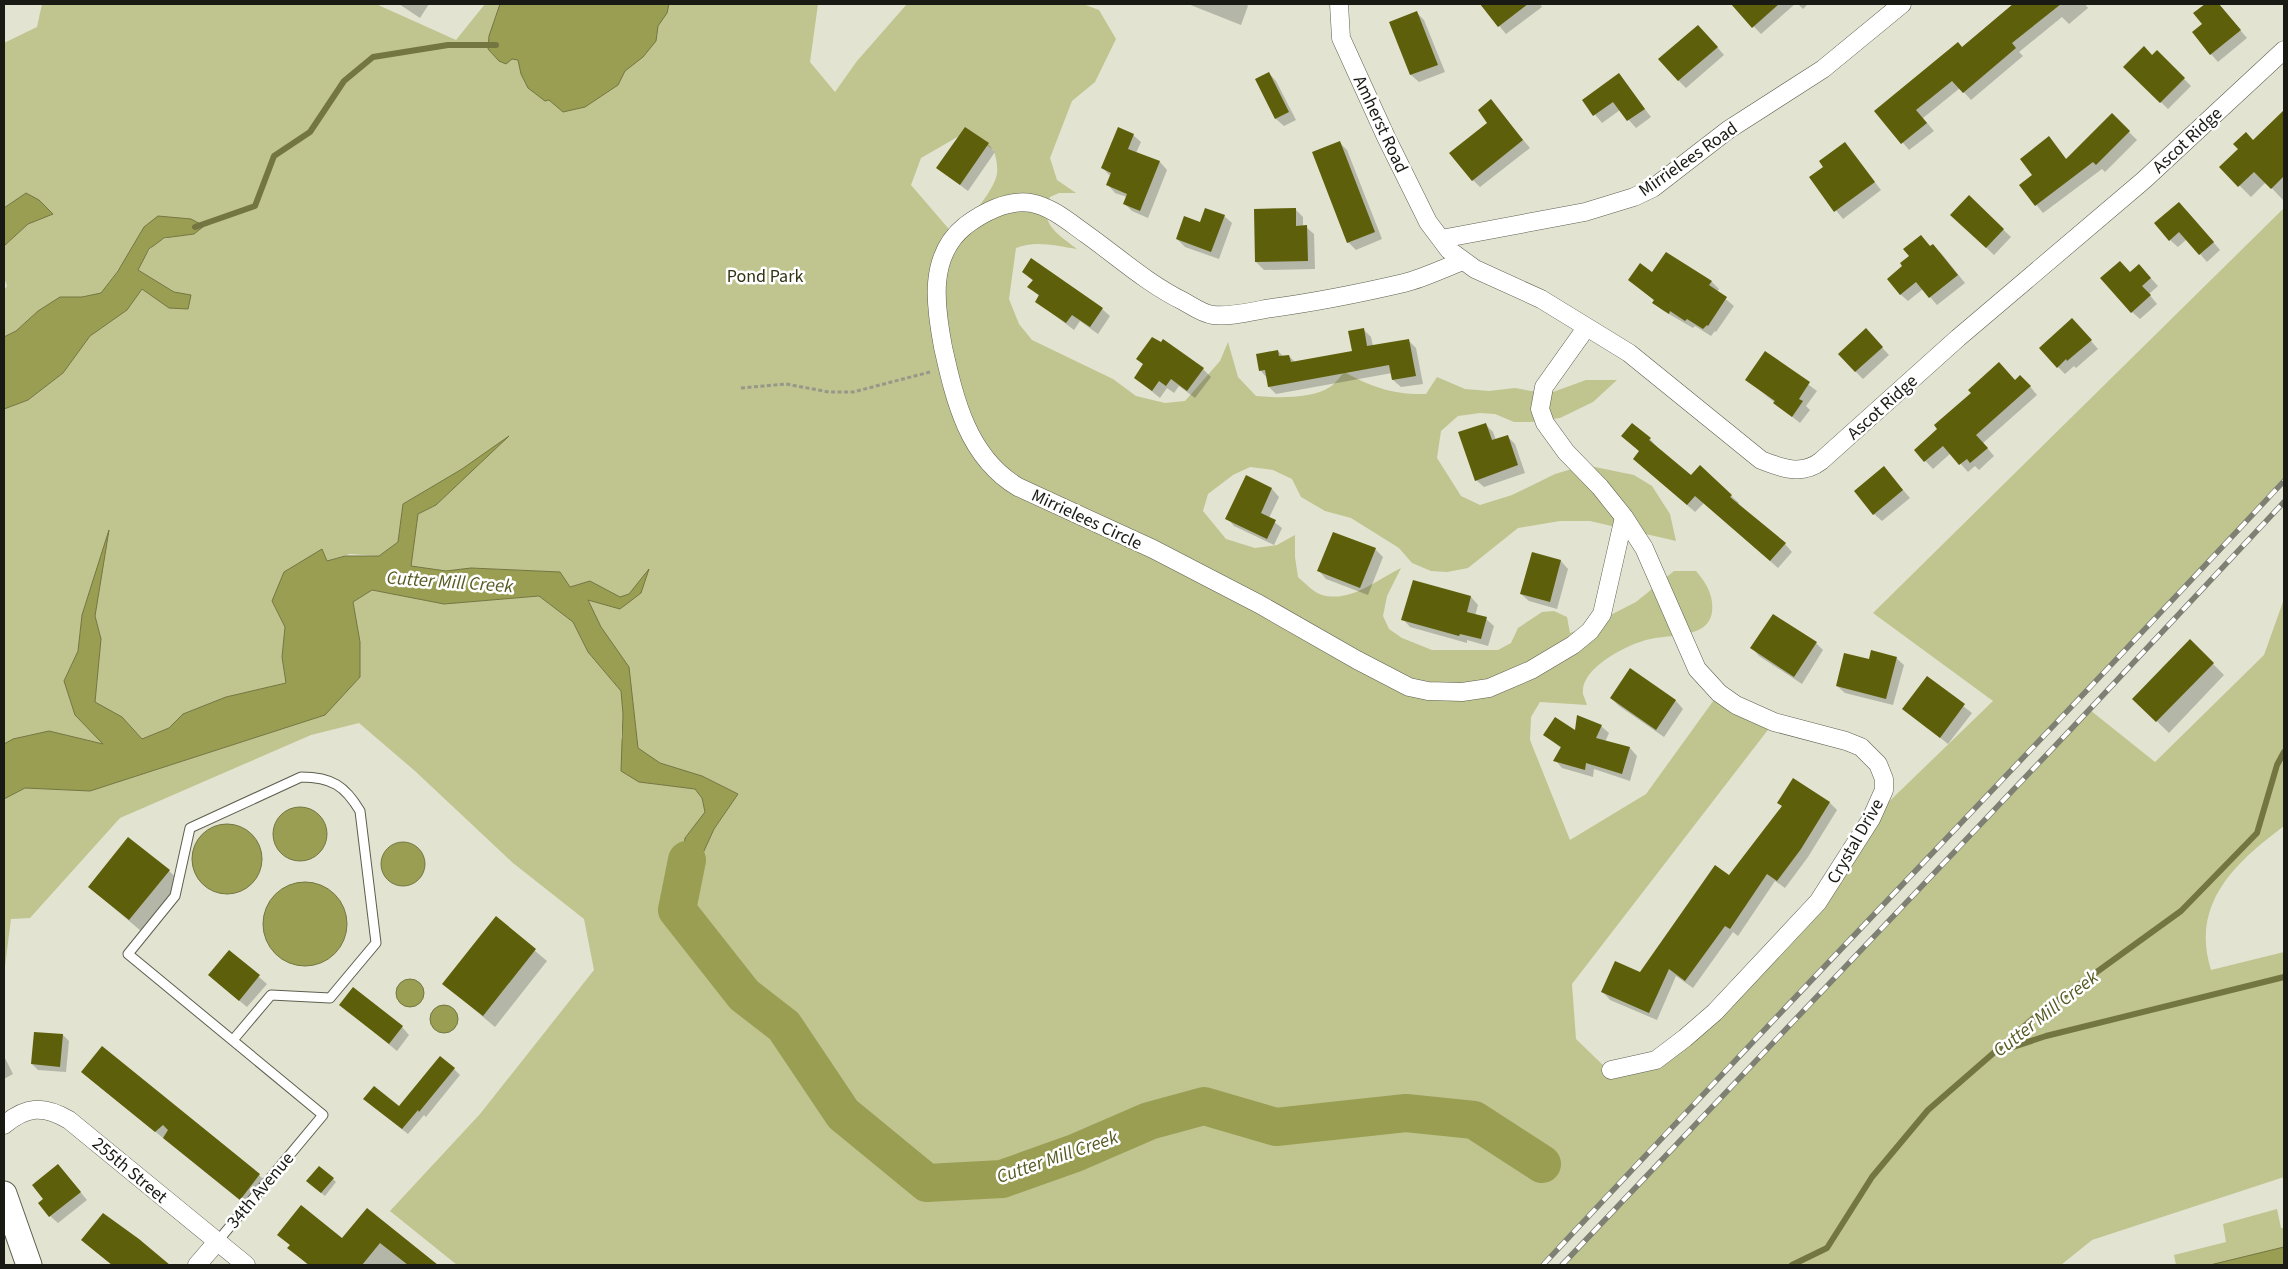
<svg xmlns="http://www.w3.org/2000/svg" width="2288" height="1269" font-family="'Source Sans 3',sans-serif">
<rect width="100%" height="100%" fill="#e2e4d1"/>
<path fill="#c0c48f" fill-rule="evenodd" d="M42,4H376L456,40L485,4H818L810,62L835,92L857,61L907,4H1083L1099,10L1116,39L1095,82L1072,101L1050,158L1057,180L1076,193H1059L1050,197C1038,224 1058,234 1077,249C1057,246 1035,240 1016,248L1009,299L1019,324L1032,340L1113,379L1136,396L1165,403L1185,401L1220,361L1228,342L1238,377L1256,396C1277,398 1312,399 1330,387C1335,384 1340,377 1344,372C1372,387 1393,395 1426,394L1437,377L1465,389L1489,391L1515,388L1537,392H1553L1586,380H1617L1593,402L1560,418L1531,422H1514L1495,414L1480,413L1458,416L1441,431L1437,458L1461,496L1480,505L1512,495L1555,474L1585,465L1634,475L1652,486L1670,514L1676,541L1590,521H1560L1518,528L1468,568L1447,572L1431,571L1412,563L1399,548L1351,518L1325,511L1301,497L1292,479L1273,470L1250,467L1233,475L1208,494L1203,511L1226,539L1255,548L1277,545L1295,535V557L1298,577C1304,582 1314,593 1322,595C1351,603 1378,579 1401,568L1387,596L1383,616L1389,629L1402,638L1432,650H1498L1511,643L1518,628L1542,612L1554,611L1567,617L1570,633L1589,626L1636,602L1674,571H1696C1706,583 1714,595 1712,612C1708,641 1664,633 1643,641C1623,647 1580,669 1583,694C1584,697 1586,702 1587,705L1540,702L1531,717L1530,740L1570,840L1646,794L1719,693L1774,722L1572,984L1576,1039L1609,1071L1656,1060L1818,902L1871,819L1993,701L1873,613L2284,208V481C2039,744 1788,1002 1543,1265H457L390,1211L480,1114L594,970L584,919L513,863L415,771L359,723L311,735L120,818L30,918L11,919L4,974V799L25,788L90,791L325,715L360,642L353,602L372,590L444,604L539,596L573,622L588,652L621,691L623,714L621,738L639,782L695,789L702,798L705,812L685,838L678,908L714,829L738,794L702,776L660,763L638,749L629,667L601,627L588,600L621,609L648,571L629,594L620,597L590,581L570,587L560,572L471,568L446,571L410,566L418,514L436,505L505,439L462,469L403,504L398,542L379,556L350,554L327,561L322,549L272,601L285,627L282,657L286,683L226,697L183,714L169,728L142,739L122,717L95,702L101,639L95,616L108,535L82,615L78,651L64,681L75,715L104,744L49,731L13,739L4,744V409L28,400L63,373L90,336L127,310L142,289L169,308L190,295L174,292L138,270C155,237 158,239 194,234L158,216L101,293L82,297L60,298L38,311L16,331L4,337V290L7,286L4,278V246L28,224L26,193L4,208V43L37,27ZM966,132L994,150C996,158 998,166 997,174C993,193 967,221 954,235L911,185L921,158Z
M2284,599V826C2236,862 2190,903 2211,970L2284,952V1177L2092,1240L2061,1265H1562L2090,710L2155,762L2264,655Z
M2277,1209L2281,1228H2284V1265H2176L2174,1255L2226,1242L2223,1224Z"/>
<path fill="#9a9e53" stroke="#737640" d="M500,4H669L667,13L658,26L656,41L643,57L625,71L618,85L585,107L563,112L549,100L545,101L528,88L521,74L518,60L512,59L506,64L499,61L488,49L489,36Z
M26,193L39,200L53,214L28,224L4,246V208Z
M158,216L191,219L204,226L194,234L164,238L149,249L138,270L174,292L191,295L188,309L169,308L142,289L127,310L90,336L63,373L28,400L4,409V337L16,331L38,311L60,297H82L101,293L118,271L144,227Z
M509,436L436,505L418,514L411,566L446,571L471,568L560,572L570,587L590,581L620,597L629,594L649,569L641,593L620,609L588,600L601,627L629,667L638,748L660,763L702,776L738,794L714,829L677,910L685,838L705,812L702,798L695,789L639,782L621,771L623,714L621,691L588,652L573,622L539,596L444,604L372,590L353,602L360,642V677L325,715L90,791L25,788L4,799V744L13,739L49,731L103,744L75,715L64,681L78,651L82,615L109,530L95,616L101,639L95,702L122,717L142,739L169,728L183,714L226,697L286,683L282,657L285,627L272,601L284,572L322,549L327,561L345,556H379L398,542L403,504L462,469Z
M273 834a27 27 0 1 1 54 0a27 27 0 1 1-54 0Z
M192 859a35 35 0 1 1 70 0a35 35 0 1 1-70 0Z
M381 864a22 22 0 1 1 44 0a22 22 0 1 1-44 0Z
M263 924a42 42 0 1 1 84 0a42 42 0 1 1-84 0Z
M396 993a14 14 0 1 1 28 0a14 14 0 1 1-28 0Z
M430 1019a14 14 0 1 1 28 0a14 14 0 1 1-28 0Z
M2284,1247V1265H2210Z"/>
<path fill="#0003" d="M399,4H429L420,18Z
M1188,4H1246L1248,6L1241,25Z
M1481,4H1540L1542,7L1506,34Z
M1732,4H1795L1761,34Z
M1798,4H1808L1803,9Z
M2013,4H2085L2088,8L2069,24L2062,17L2019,52L2023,56L1971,100L1960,88L1923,118L1934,131L1909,150L1876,111L1962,48Z
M2207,4H2218L2247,38L2218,62L2211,54L2204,24L2195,13Z
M1416,12L1424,20L1445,72L1419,82L1411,75Z
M1706,34L1724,55L1686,88L1678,80Z
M2157,52L2191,86L2168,109L2125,67L2152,56Z
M1269,73L1276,81L1296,120L1284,126L1276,119L1256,80Z
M1619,75L1651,117L1636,128L1620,110L1602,123L1583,100Z
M1491,101L1530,148L1480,187L1473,180L1489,123Z
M2284,112V199L2283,200L2266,182L2251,197L2221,167L2253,141Z
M2112,115L2137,140L2105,172L2102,169L2043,213L2021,186L2034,176L2049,138L2067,160Z
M1133,135L1141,142L1136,153L1160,162L1167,170L1148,218L1132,211L1125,204L1127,197L1115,193L1108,185L1110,176L1103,168Z
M1339,142L1347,150L1382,239L1356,250L1348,242Z
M988,144L995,152L968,191L937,168Z
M1845,144L1881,190L1843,219L1810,178L1825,167Z
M1969,197L2011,237L1994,255L1952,215Z
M1296,210L1303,217V227H1306L1314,234L1315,269L1264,270L1256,262Z
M2187,211L2220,250L2207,262L2187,239L2178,247L2170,240Z
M1224,216L1232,223L1219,259L1185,247L1177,239Z
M1921,237L1931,247L1933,246L1941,253L1965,283L1937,305L1923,289L1908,301L1900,294L1904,266Z
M1023,272L1102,309L1110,316L1098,334L1080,321L1074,330L1036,301L1040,297L1029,287L1033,281Z
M1653,273L1712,282L1719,289L1717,292L1734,306L1716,332L1715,331L1711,336L1695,326L1693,328L1662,310L1654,303L1655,301L1629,280Z
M2131,273H2146L2158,286L2149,294L2157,304L2140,319L2132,312Z
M2079,327L2098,349L2076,368L2074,366L2065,374L2058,367Z
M1363,329L1371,337L1373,346L1409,341L1416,348L1423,384L1401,387L1393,380L1392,373L1276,394L1269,387L1267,378L1260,370L1278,351L1284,357L1289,356L1296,363L1353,352Z
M1873,338L1889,355L1863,379L1855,371Z
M1766,353L1817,391L1806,406L1810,410L1800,423L1747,380Z
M1138,359L1203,369L1211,377L1195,398L1179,386L1174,393L1167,388L1160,398L1135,378L1144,365Z
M2015,381L2028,384L2037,395L1983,443L1994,456L1979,470L1975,466L1968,472L1951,453L1933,469L1915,450Z
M1485,424L1493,432L1496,440L1507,436L1515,444L1525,473L1484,487L1476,480Z
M1632,425L1650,439L1657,447L1656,448L1692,476L1700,467L1739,503L1737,505L1785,544L1792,552L1778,568L1704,503L1695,512L1642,466L1640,452L1623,436Z
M1884,468L1910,498L1882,521L1874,514Z
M1246,477L1272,489L1279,497L1269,518L1282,528L1274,545L1234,526L1227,518Z
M1375,549L1383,557L1368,595L1326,579L1319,571Z
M1532,553L1561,561L1568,569L1557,609L1529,601L1521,594Z
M1471,597L1478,605L1475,616L1486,619L1494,626L1488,646L1467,640V643L1410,627L1403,619Z
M2190,641L2224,675L2169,733L2134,699Z
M1816,643L1823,650L1802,684L1759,656L1752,648Z
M1896,658L1904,665L1893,705L1845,693L1837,686L1870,661Z
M1630,670L1676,701L1683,709L1664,737L1619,706L1611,698Z
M1927,678L1972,713L1948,744L1904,709Z
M1601,726L1609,733L1605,742L1630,748L1637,756L1630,781L1594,769L1593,777L1562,768L1555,760L1562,749L1545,735L1576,732Z
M1829,802L1837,810L1808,857L1785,888L1775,881L1738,936L1733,932L1693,988L1676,976L1657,1020L1610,1000L1603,992L1640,974L1729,876L1783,806Z
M169,871L181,882L141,931L89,887Z
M496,918L547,961L495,1027L444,984Z
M230,952L267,984L247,1007L218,983Z
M341,1005L402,1027L409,1035L397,1051Z
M63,1035L69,1041L66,1072L38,1070L32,1064Z
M102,1048L266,1181L247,1206L89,1078Z
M4,1056L13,1074L4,1079Z
M454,1069L460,1075L426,1117L424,1115L408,1134L371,1105L399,1108Z
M58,1165L87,1200L58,1223L50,1216L45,1199Z
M333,1179L336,1182L325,1196L311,1185Z
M367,1210L434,1265H313L310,1263L308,1265L289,1248L291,1246L279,1235L343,1240Z
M82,1240L159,1258L166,1265H112Z"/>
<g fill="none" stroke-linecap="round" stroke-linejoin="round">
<path stroke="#737640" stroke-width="6" d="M195,227L255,206L274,156L310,132L344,81L373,57L448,45H496
M1998,1052L2046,1036L2284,977
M1792,1265L1827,1248L1872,1177L1928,1110L2036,1016L2181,911L2257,833L2277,765L2284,752"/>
<path stroke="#9a9e53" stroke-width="38" d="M687,860L677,910L744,995L784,1026L843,1114L927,1183L1002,1179L1075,1153L1149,1121L1204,1106L1276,1127L1406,1113L1474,1120L1542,1164"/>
</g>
<path fill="#5d5f0b" d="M1480,4H1528L1498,27Z
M1731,4H1779L1752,28Z
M2013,4H2061L2012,43L2016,48L1963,93L1952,81L1916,110L1927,123L1901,144L1874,111L1958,42L1962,47Z
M2205,4H2219L2241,30L2210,55L2192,32L2202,24L2193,13Z
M1417,11L1438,65L1410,75L1389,22Z
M1698,25L1718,47L1678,81L1658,59Z
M2144,46L2152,55L2157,50L2185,78L2160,103L2123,67Z
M1269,72L1289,112L1275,119L1255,79Z
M1619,73L1645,109L1627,121L1613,102L1593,116L1582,100Z
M1491,99L1523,140L1472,181L1449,153L1487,123L1478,110Z
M2284,110V176L2271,189L2254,172L2238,187L2219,167L2238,149L2233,144L2246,132L2253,140Z
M2112,113L2130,131L2096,165L2093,162L2035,206L2019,185L2032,175L2020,159L2049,136L2066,159Z
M965,127L989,143L960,185L936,168Z
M1118,127L1134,134L1128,149L1160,161L1140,211L1123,204L1127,194L1106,185L1111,173L1101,168Z
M1340,141L1375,232L1347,243L1312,152Z
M1845,142L1875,182L1834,212L1809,177L1823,167L1819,161Z
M1969,195L2004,229L1986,248L1950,215Z
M2179,202L2214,242L2199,255L2179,232L2169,241L2154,223Z
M1205,208L1225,215L1211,252L1176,239L1184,216L1200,222Z
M1296,208V226L1307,225L1308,261L1255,262L1254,209Z
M1921,235L1930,246L1933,244L1958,275L1929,298L1916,282L1900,295L1887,279L1902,266L1900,263L1909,256L1903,249Z
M1666,252L1712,281L1709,285L1727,297L1708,326L1707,325L1703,329L1687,319L1685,321L1670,311L1669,314L1652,303L1654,300L1628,280L1640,263L1652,272Z
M1031,258L1103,308L1090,327L1072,315L1066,323L1035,302L1039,295L1027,287L1033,280L1022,272Z
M2120,261L2130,272L2139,264L2151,278L2142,286L2151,295L2131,313L2100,278Z
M2072,318L2092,340L2067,361L2066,359L2057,368L2039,348Z
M1364,328L1367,346L1409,339L1416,376L1392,380L1389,365L1268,387L1265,370L1259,371L1256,354L1278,350L1279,356L1289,355L1291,362L1352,351L1348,331Z
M1866,328L1883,347L1855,372L1838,354Z
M1152,337L1161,342L1163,339L1204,368L1187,391L1171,379L1166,386L1159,381L1152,391L1134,378L1143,364L1136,359Z
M1765,351L1810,382L1799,399L1803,401L1792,417L1773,403L1775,401L1745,380Z
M1999,362L2015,380L2020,375L2031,386L1976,435L1988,448L1970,463L1967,459L1959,465L1943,446L1924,462L1914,450L1937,429L1934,425L1971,393L1968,390Z
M1486,423L1492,440L1508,435L1518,465L1475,481L1458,432Z
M1632,423L1651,438L1649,440L1691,475L1700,465L1732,495L1730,497L1786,543L1770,561L1695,496L1687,505L1633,459L1639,451L1621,436Z
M1884,466L1903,490L1873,515L1854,491Z
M1246,475L1272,488L1261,513L1276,520L1267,539L1225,519Z
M1333,532L1376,548L1360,588L1317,571Z
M1532,552L1561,560L1550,602L1520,594Z
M1413,580L1471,596L1467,612L1487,617L1481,639L1460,634L1459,636L1401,620Z
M1773,614L1817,642L1794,677L1750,648Z
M2190,639L2214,663L2156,722L2132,699Z
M1871,650L1897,657L1886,699L1836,686L1844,653L1869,659Z
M1630,668L1676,700L1656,730L1610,698Z
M1927,676L1965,704L1940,738L1902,709Z
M1577,715L1602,725L1596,738L1630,747L1622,774L1586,763L1585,770L1553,761L1561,747L1543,735L1555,717L1575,730Z
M1793,778L1830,802L1801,849L1777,881L1767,874L1730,929L1725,926L1685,981L1669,969L1649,1013L1601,992L1615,961L1640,972L1715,865L1729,875L1782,806L1777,803Z
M128,837L170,870L129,920L88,887Z
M496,916L536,949L483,1016L442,984Z
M229,950L260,975L239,1001L208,975Z
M353,987L403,1026L389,1044L339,1005Z
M34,1032L63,1034L60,1067L31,1064Z
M102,1046L260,1174L240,1200L163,1138L168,1130L163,1125L155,1132L81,1072Z
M440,1056L455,1068L419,1112L418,1110L402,1129L363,1099L374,1086L399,1106Z
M58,1164L81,1192L49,1217L38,1203L43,1199L32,1185Z
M319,1166L334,1178L321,1193L306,1181Z
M301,1205L342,1238L367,1208L438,1265H408L380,1243L362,1265H309L287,1248L290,1245L277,1235Z
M103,1213L139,1239L170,1265H112L81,1240Z"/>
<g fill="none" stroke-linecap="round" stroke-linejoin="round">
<defs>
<path id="lane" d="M217,1242L323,1115L128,954L175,896L190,828L301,777C332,777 345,786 360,811L376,943L330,998L271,995L233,1040"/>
<path id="street" d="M1339,4L1341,38L1386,137L1428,222L1449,250L1475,269L1541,299L1629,353L1761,460C1781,468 1802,476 1821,461L1958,338L2144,180L2284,50
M1441,239L1585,212L1634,197L1653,188L1728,130L1823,69L1902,4
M1463,261C1444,268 1424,278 1404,283C1361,293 1316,302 1272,308C1253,311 1232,317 1213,315C1203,314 1192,306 1183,301C1148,284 1117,256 1086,234C1069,222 1052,207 1031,203C1008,199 982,213 965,226C928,256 935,305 943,347C955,401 968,457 1018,487L1153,549L1259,604L1357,660L1409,687L1428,691L1462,692L1489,688L1531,670L1573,645L1590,631L1602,614L1624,517
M1586,328L1544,387L1540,409L1545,423L1566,452L1600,487L1624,517L1644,548L1697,669L1719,693L1736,705L1774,722L1846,741L1861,747L1878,764L1884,779V790L1871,819L1818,902L1715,1012L1685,1038L1656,1060L1611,1070
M4,1125C26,1106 44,1105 69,1120L246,1265
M197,1265L217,1242"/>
<path id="secondary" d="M4,1194L29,1265"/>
</defs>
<use href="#lane" stroke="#5e5f4f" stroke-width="11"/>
<use href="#street" stroke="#5e5f4f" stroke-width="19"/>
<use href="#secondary" stroke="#5e5f4f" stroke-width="27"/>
<path stroke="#969889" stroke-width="3" stroke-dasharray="4 2.5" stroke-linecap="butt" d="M741,388L786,384L829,392H853L930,372"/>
<use href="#lane" stroke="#fff" stroke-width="9"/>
<use href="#street" stroke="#fff" stroke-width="18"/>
<use href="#secondary" stroke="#fff" stroke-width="25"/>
<defs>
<path id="rail" d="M1543,1265C1788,1002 2039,744 2284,481
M1562,1265L2074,726L2284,502"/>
</defs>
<use href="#rail" stroke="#7e8073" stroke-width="5.5"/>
<use href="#rail" stroke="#fff" stroke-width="4" stroke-dasharray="11" stroke-linecap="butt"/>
</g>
<g text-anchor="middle" stroke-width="5" stroke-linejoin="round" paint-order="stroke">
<g font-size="18" fill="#191a13" stroke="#fff">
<text transform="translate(1381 124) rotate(65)" y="6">Amherst Road</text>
<text transform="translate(2187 140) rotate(-43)" y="6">Ascot Ridge</text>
<text transform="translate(1688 159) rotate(-35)" y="6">Mirrielees Road</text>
<text transform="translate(1882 407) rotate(-42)" y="6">Ascot Ridge</text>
<text transform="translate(1087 519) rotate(25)" y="6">Mirrielees Circle</text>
<text transform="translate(1855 841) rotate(-60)" y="6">Crystal Drive</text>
<text transform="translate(130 1170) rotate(40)" y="6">255th Street</text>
<text transform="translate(260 1190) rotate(-50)" y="6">34th Avenue</text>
</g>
<g font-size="18" fill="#323312" stroke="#fff">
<text x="765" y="282">Pond Park</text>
</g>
<g font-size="19" font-style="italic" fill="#585a23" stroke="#fff">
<text transform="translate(450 581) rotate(4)" y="7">Cutter Mill Creek</text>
<text transform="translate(2045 1013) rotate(-38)" y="7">Cutter Mill Creek</text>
<text transform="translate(1057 1156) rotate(-19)" y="7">Cutter Mill Creek</text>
</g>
</g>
<rect width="2288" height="1269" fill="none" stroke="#191a13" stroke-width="10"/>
</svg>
